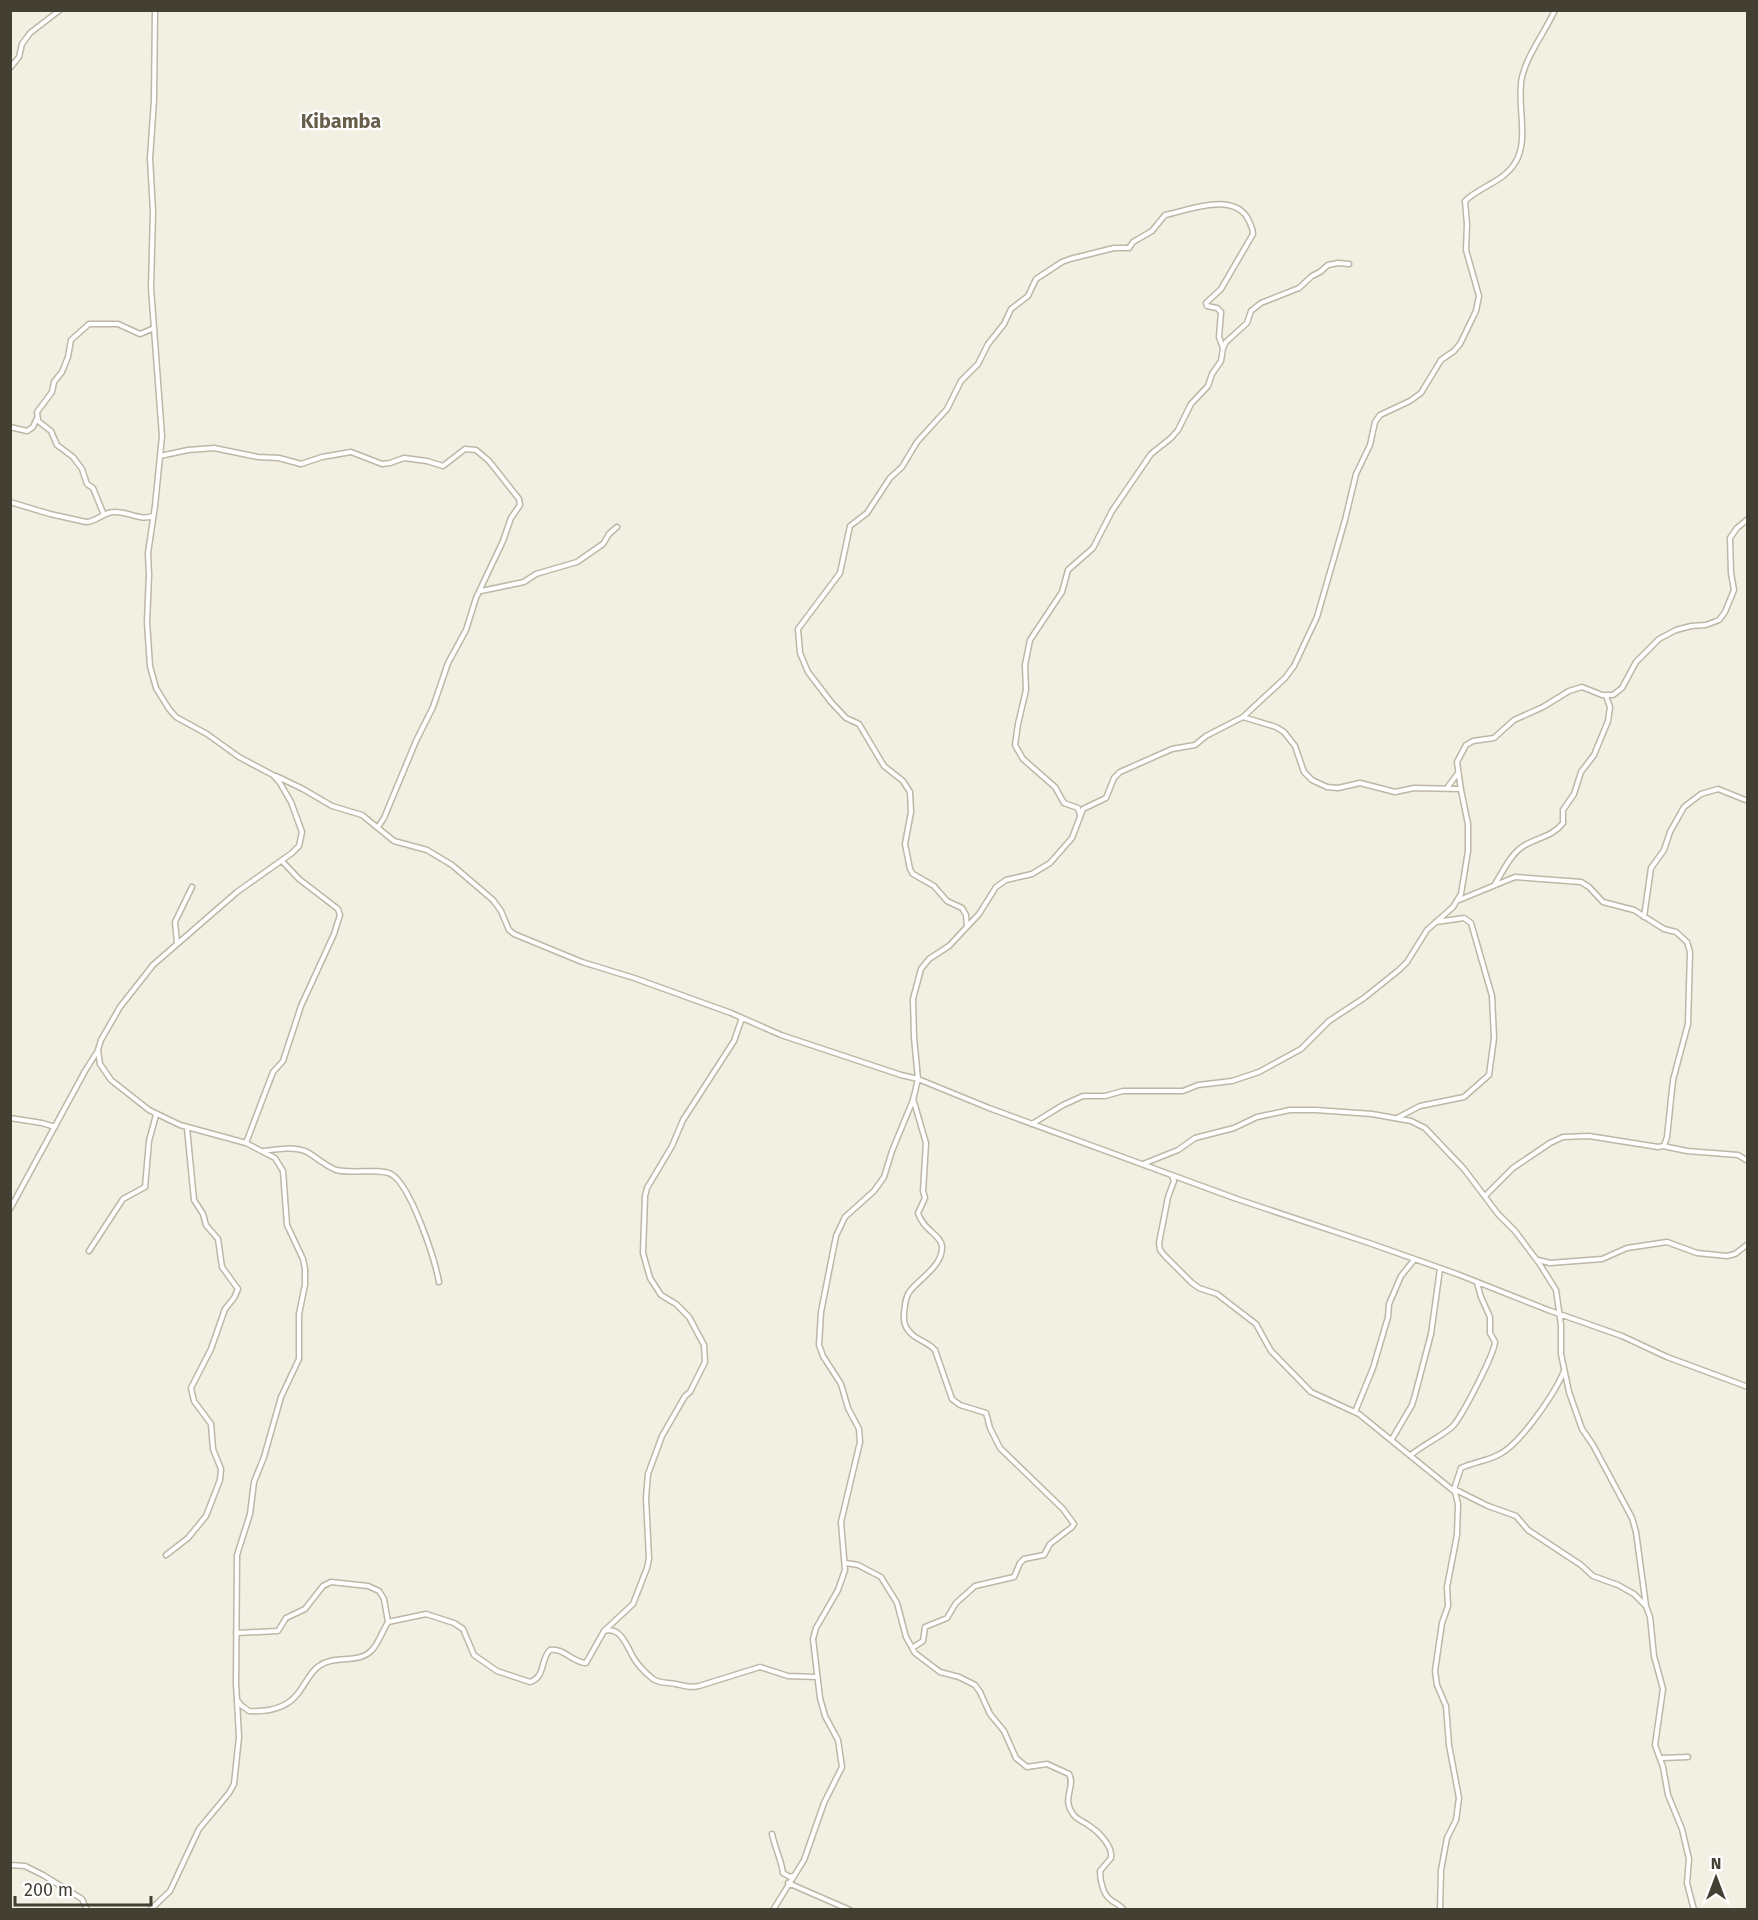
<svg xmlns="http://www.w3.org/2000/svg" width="1758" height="1920" font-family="'Fira Sans',sans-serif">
<rect width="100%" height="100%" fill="#f2efe3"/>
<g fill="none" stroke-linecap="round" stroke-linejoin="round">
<defs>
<path id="street" d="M10,68L19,57L22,44L30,33L60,10
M10,427L27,431L33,427L37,418
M160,456L188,450L214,448L258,457L279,458L301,464L322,457L351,452L382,464L390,463L404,458L427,461L443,466L465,449L476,450L489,461L519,499L520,505L511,518L503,541L476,598L466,630L448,663L433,707L416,741L384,818L378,827
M10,502L50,514L86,522C97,522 103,512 114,512C128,511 138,521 153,516
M104,515L93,488L87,484L82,469L73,457L57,445L51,431L38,421L37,412L52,392L54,382L62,372L68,357L71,340L89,324H118L140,334L152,329
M481,591L524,582L536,574L577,562L603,544L609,534L617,527
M1243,717L1276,727L1284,732L1295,746L1304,772L1312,780L1327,787L1338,788L1360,783L1395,792L1414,788L1460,789
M276,776L303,789L332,806L362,815L394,841L427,850L452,865L493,900L501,911L509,930L514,934L582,962L634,978L731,1013L781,1035L901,1075L918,1079L989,1108L1237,1199L1372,1244L1457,1274L1548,1310L1622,1336L1667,1357L1748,1387
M1447,788L1458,773
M1080,815L1078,808L1064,803L1055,787L1023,759L1015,745L1018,724L1026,690L1025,665L1030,640L1062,592L1068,570L1093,548L1112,511L1151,454L1171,438L1178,430L1191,404L1208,386L1212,374L1221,361L1223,348L1226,342L1247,323L1251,311L1261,303L1299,288L1312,276L1320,272L1328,265L1338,263L1349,264
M1495,884C1504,870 1511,852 1527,844C1540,837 1553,836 1563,823V810L1574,794L1581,772L1594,755L1608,721L1610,707L1606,696
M1459,900L1515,877L1581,882L1589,887L1603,902L1634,910L1664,929L1676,932L1687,942L1690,952L1688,1024L1673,1080L1667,1137L1664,1146L1658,1147L1589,1136L1563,1137L1550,1143L1513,1168L1485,1196
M1644,917L1651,868L1664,850L1670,832L1684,807L1701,794L1718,789L1748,801
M967,927L966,915L962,908L947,901L934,886L913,874L910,869L905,844L911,812L910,792L903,781L884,766L859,724L846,718L831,702L808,672L800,653L798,629L840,573L850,526L867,513L890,478L902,467L917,442L947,409L961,381L978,364L988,344L1004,324L1011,309L1028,296L1036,279L1062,262L1070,259L1114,248H1129L1133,242L1152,231L1165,215C1187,211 1235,190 1249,221C1251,226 1253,228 1253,234L1221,289L1206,303L1207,306L1217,308L1221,312L1219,337L1223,348
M177,943L175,922L192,887
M10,1118L42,1123L55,1127
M1397,1118L1420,1106L1464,1097L1489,1075L1494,1038L1492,996L1471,923L1464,918L1436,922
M1032,1124L1063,1105L1083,1096H1105L1123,1091H1183L1198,1085L1232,1081L1259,1072L1301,1049L1329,1021L1364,998L1399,970L1407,962L1427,930L1453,907L1461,894L1468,851V824L1461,790L1457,762L1466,745L1473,741L1494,738L1514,720L1543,707L1569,691L1582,687L1602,695H1613L1622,688L1636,662L1659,639L1676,630L1691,626L1706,625L1719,620L1725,612L1734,590L1731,573L1730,538L1737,528L1748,519
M246,1143L273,1072L283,1061L301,1006L334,934L340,915L338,909L299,879L282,861
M1663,1146L1687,1151L1738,1155L1748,1161
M264,1151C277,1149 297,1146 309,1153C318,1159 326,1166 336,1170C353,1174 379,1168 391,1174C411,1185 435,1260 439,1282
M1143,1164L1178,1150L1195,1138L1234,1128L1257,1117L1290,1110H1316L1372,1114L1411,1121L1425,1128L1464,1169L1498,1214L1515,1231L1539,1263L1556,1290L1561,1325V1354L1569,1392L1582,1429L1593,1445L1632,1518L1636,1532L1646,1606
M1172,1176L1174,1181L1168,1197L1159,1243L1160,1250L1165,1256L1192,1283L1199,1288L1217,1294L1256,1324L1271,1351L1311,1392L1359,1414L1455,1492L1458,1504L1457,1535L1447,1587L1448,1606L1442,1623L1435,1671L1437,1685L1446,1706L1449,1745L1459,1798L1456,1820L1447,1838L1441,1870L1440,1910
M10,1209L85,1071L97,1052
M89,1251L123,1199L145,1187L149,1141L156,1115
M1538,1260L1550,1263L1602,1259L1627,1248L1667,1242L1697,1253L1727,1256L1735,1254L1748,1244
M1564,1371C1555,1393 1521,1443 1500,1454C1488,1461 1473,1462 1461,1468L1454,1489L1488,1506L1516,1516L1528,1530L1581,1565L1593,1576L1618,1585L1634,1594L1646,1606L1650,1617L1654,1656L1663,1689L1655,1745L1663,1767L1668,1795L1682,1829L1689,1859L1687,1883L1694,1910
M1355,1412L1373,1368L1388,1317L1389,1304L1401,1276L1414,1260
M1392,1439L1412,1405L1415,1395L1431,1334L1440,1269
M1411,1455C1424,1444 1441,1437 1453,1426C1462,1416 1494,1355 1495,1342L1490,1333V1317L1481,1297L1477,1283
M166,1555L188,1538L206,1516L220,1480L221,1469L213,1449L211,1424L194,1401L191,1388L211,1349L225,1309L234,1298L238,1289L222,1267L218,1239L206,1225L203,1214L194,1200L187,1128
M846,1563L858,1565L881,1577L897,1603L906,1637L915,1653L940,1672L959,1677L975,1685L980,1692L990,1714L1004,1731L1016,1758L1027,1767L1047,1764L1069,1774C1076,1787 1061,1798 1073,1814C1077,1820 1083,1821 1088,1825C1098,1831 1113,1846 1111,1858L1100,1871C1100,1880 1103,1895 1111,1900C1116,1904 1119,1904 1124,1910
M604,1631L633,1604L647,1568L649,1559L646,1498L648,1474L662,1436L685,1396L690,1392L705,1362L704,1345L689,1317L676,1304L661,1295L650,1278L643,1253L645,1196L647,1188L672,1146L683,1120L734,1041L742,1018
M236,1633L278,1631L286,1618L305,1609L323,1586L331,1582L368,1586L379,1591L384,1599L388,1622L426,1614L454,1623L463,1629L474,1655L497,1671L530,1682C546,1677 540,1659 550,1650C563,1647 573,1663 586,1663L604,1631C620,1627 625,1642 631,1653C635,1662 645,1673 653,1679C660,1684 668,1682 676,1684C685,1686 690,1688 699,1686L760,1667L788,1676L817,1677
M912,1648L923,1641L925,1627L947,1618L956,1603L975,1586L1014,1577L1020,1563L1024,1559L1044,1555L1050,1544L1072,1527L1074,1524L1063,1509L1000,1448L990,1428L986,1413L960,1405L952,1399L935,1350C926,1340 913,1340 906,1327C903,1322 904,1318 904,1313C905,1305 905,1297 910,1291C920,1278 943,1266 942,1246C941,1235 923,1230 918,1213L925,1198L923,1191L926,1143L914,1102
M237,1700L242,1706L249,1711C268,1712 288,1708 299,1692C306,1683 310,1672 319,1666C335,1654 358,1665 372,1650C378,1644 383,1630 388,1622
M1661,1758L1688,1757
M772,1834C775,1848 781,1859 783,1873L790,1877L793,1876
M10,1865L25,1866L43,1875L82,1899L87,1910
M788,1883L850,1910
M150,1910L170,1891L199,1829L229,1793L234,1784L239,1737L236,1683L237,1555L250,1514L254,1482L264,1457L281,1397L299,1359V1314L305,1285V1269L303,1259L287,1225L283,1171L275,1158L246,1143L180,1125L149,1110L111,1080L100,1064L98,1050L101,1040L120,1007L153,965L237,892L292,853L299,846L302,832L291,802L280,783L273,775L239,757L207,734L176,717L169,709L156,688L150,666L147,622L149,575L148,553L155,506L162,436L151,288L153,212L150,158L154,100L155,10
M773,1910L804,1860L824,1803L842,1767L838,1740L825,1716L820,1698L813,1639L816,1628L838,1590L845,1570L841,1522L860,1442L859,1429L848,1408L841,1384L823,1356L819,1345L821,1312L836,1236L845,1217L874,1191L884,1177L892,1151L913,1100L918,1079L914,1037L913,999L921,969L929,959L949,946L979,914L996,887L1006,880L1032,874L1050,863L1072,838L1083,809L1106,798L1114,778L1120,772L1172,749L1195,745L1206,736L1243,717L1285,678L1294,666L1317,617L1345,520L1356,474L1370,445L1375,422L1380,415L1410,401L1421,393L1441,360L1454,351L1460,344L1476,311L1479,296L1466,250L1467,224L1465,201C1481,186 1503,182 1515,163C1530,140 1516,103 1522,77C1528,53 1545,32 1555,10"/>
</defs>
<use href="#street" stroke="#bdb8a5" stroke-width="7"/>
<use href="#street" stroke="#fff" stroke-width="4"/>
</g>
<g text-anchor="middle" stroke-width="4.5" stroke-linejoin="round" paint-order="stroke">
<g font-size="20" font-weight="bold" fill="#675f4a" stroke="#fff">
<text x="341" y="128">Kibamba</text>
</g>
</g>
<rect width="1758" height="1920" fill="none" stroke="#443f33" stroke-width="24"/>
<g transform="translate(1716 1878)" stroke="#ffffff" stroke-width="4.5" paint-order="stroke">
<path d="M0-4.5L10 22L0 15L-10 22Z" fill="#443f33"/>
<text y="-9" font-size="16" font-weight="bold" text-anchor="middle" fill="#443f33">N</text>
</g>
<path d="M15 1896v9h136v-9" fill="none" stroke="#443f33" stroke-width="3"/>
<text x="24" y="1896" font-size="18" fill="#443f33" stroke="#ffffff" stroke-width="4.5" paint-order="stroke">200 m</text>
</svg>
